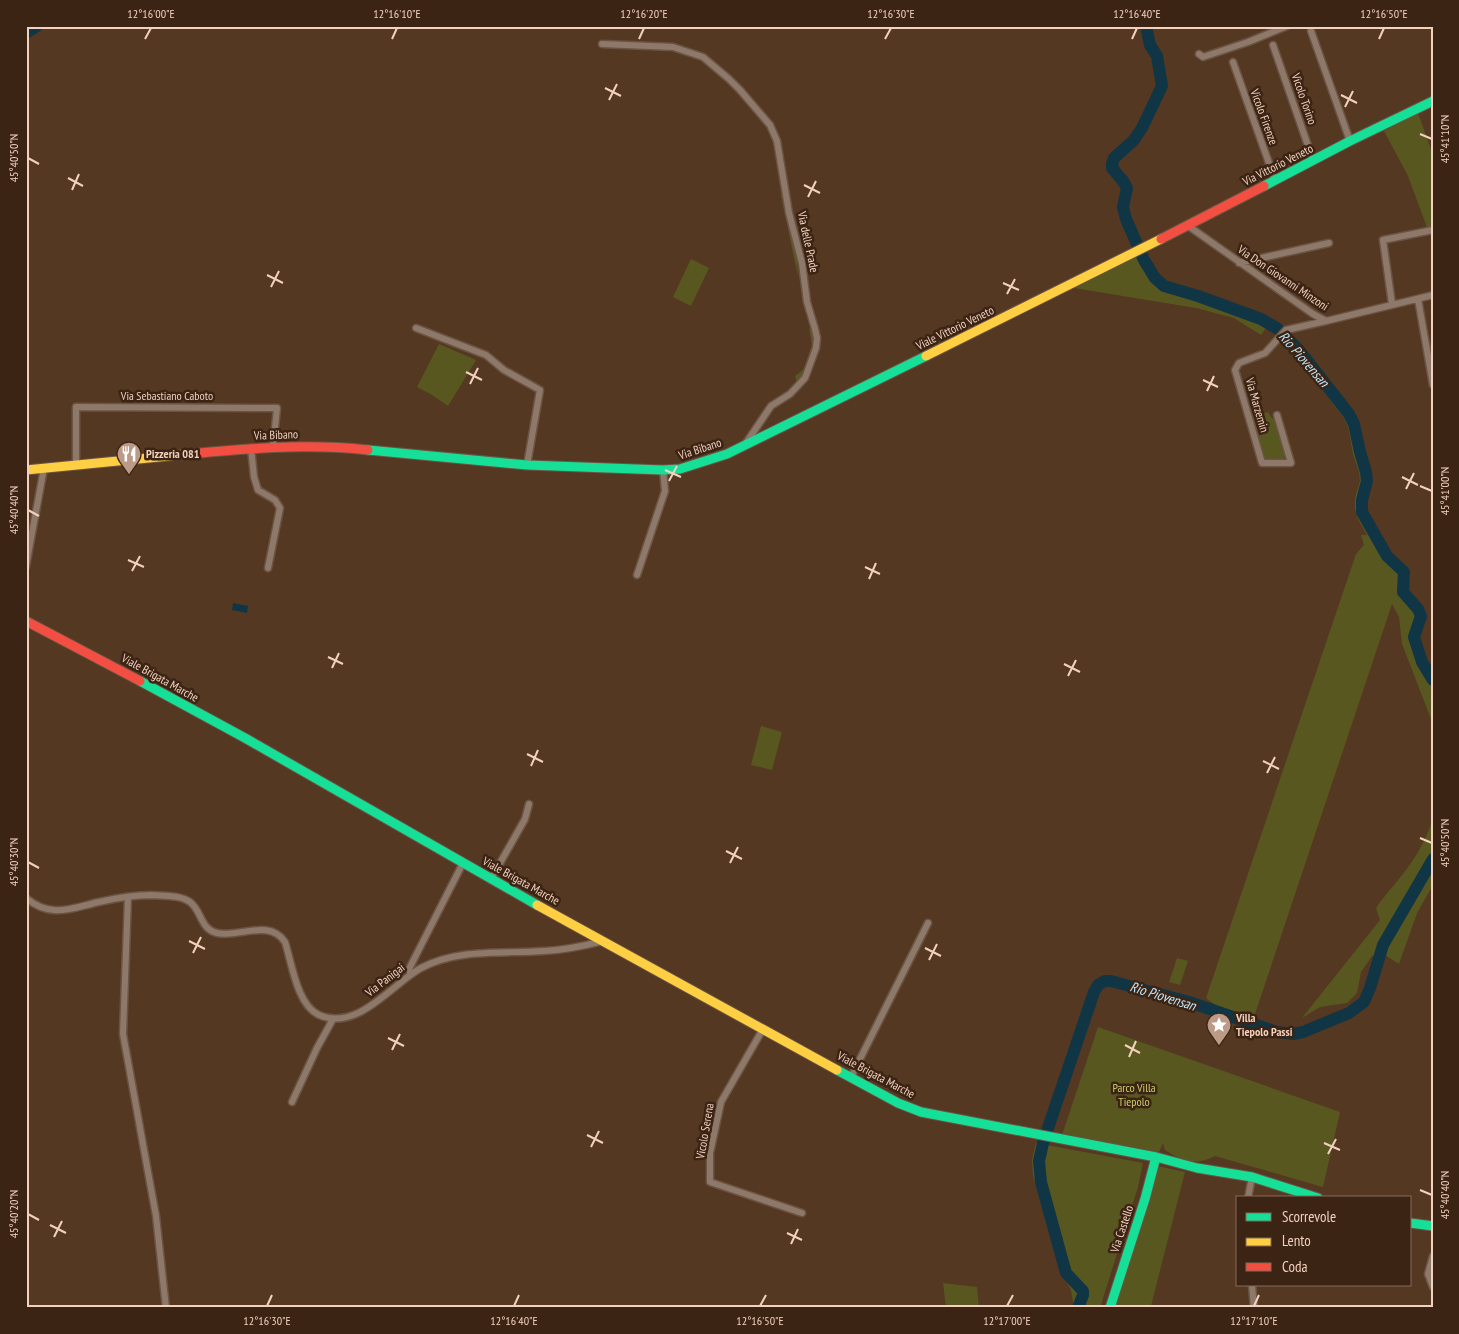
<svg xmlns="http://www.w3.org/2000/svg" width="1459" height="1334" font-family="'PT Sans Narrow',sans-serif">
<rect width="100%" height="100%" fill="#543822"/>
<path fill="#595720" d="M1418,113L1433,155V228L1428,230L1408,176L1384,131Z
M784,194L796,240L798,277L781,195Z
M1144,251L1157,273L1167,282L1199,291L1260,313L1281,325L1302,346L1333,384L1353,411L1359,423L1364,451L1371,470V481L1367,500V511L1390,552L1409,570L1410,578L1407,590C1422,613 1434,605 1419,637L1426,660L1433,672V724L1402,644L1399,617L1392,604L1253,1020L1217,1006L1206,998L1356,554L1364,545L1361,535H1367L1358,519L1355,509V498L1360,481L1359,472L1353,454L1348,427L1344,418C1320,388 1299,349 1266,328L1261,335L1234,318L1196,308L1074,288Z
M691,259L709,268L691,306L673,297Z
M809,328L816,335L812,362L802,380L797,381L795,376L804,369L812,345Z
M439,344L476,360L448,406L432,395L417,387Z
M1268,412L1271,417L1277,422L1285,457L1282,460H1265L1252,416Z
M761,726L782,732L772,770L751,765Z
M1433,816V885L1417,913L1399,964L1385,955L1372,956L1361,972L1357,993L1347,1003L1320,1007L1302,1018L1380,920L1376,908C1382,899 1388,892 1395,884C1411,865 1428,840 1433,816Z
M1177,958L1188,961L1180,985L1169,982Z
M1098,1027L1340,1112L1323,1187L1215,1156C1196,1166 1183,1162 1165,1150L1163,1143L1159,1152L1062,1135Z
M1036,1143L1143,1163L1138,1187L1100,1308H1074L1071,1290L1066,1281L1033,1176L1032,1160Z
M1153,1165L1185,1172L1151,1306L1154,1308H1111Z
M943,1283L977,1287L979,1308H946Z"/>
<path fill="#103645" d="M233,603L248,606L247,613L232,610Z"/>
<g fill="none" stroke-linecap="round" stroke-linejoin="round">
<path stroke="#103645" stroke-width="12" d="M1146,26L1150,45L1157,56L1162,86L1142,128L1134,140L1114,158L1112,164V168L1123,181L1127,188L1123,207L1126,219L1144,260L1155,278L1164,286L1198,296L1261,319L1278,329L1299,350L1349,414L1354,424L1360,452L1366,472L1367,481L1362,500V512L1387,556L1404,572L1403,592L1418,609L1421,616L1414,637L1422,662L1433,680
M26,33L37,26
M1047,1131L1094,992L1098,985L1105,981H1111L1189,1002L1277,1032L1293,1034L1303,1032L1349,1013L1364,1002L1370,988L1383,945L1433,859
M1044,1139L1039,1161L1041,1182L1066,1273L1083,1291V1295L1078,1308"/>
<defs>
<path id="street" d="M1311,31L1350,141
M602,44L673,47L703,57L729,79L740,90L770,125L777,141L789,213L802,263L807,302L815,329L817,338L816,348L805,378L790,394L771,406L744,446
M1273,45L1313,160
M1199,54L1203,57L1248,42L1287,26
M1233,62L1275,180
M1187,225L1313,314L1326,321L1433,295
M1239,263L1329,243
M1418,299L1433,385
M1392,304L1383,240L1433,230
M416,328L486,355L504,370L540,390L527,465
M1277,415L1291,463H1262L1235,370L1239,363L1265,353L1286,330L1326,321
M251,448L254,477L258,490L275,500L280,508L268,568
M76,465V407L277,408L273,447
M26,566L44,468
M637,575L665,491L663,470
M491,879L525,819L529,804
M128,897L123,1034L156,1216L166,1308
M26,898C51,919 72,908 99,902C116,898 135,895 152,895C164,896 180,895 190,902C202,911 200,929 217,933C239,938 269,918 285,942C292,964 297,1005 319,1015C358,1032 393,983 421,968C458,948 503,954 544,951C564,950 584,946 603,941
M410,972L409,969L463,863
M763,1029L721,1102L710,1153V1182L802,1213
M851,1077L928,923
M292,1102L317,1048L333,1019
M1248,1198L1252,1177
M1433,1256L1428,1274L1433,1287
M1252,1285L1254,1308"/>
<path id="fast" d="M1264,186L1350,141L1433,101
M368,450L527,465L663,470L680,469L727,454L926,356
M140,681L245,738L537,905
M837,1070L898,1103L921,1112L1156,1157L1197,1168L1252,1177L1318,1198
M1410,1223L1433,1226
M1110,1308L1145,1199L1156,1157"/>
<path id="slow" d="M926,356L1161,239
M26,470L179,455
M537,905L837,1070"/>
<path id="jam" d="M1161,239L1264,186
M179,455C242,449 304,443 368,450
M26,621L140,681"/>
</defs>
<use href="#street" stroke="#6b5443" stroke-width="9"/>
<use href="#fast" stroke="#6b5443" stroke-width="11"/>
<use href="#slow" stroke="#6b5443" stroke-width="11"/>
<use href="#jam" stroke="#6b5443" stroke-width="11"/>
<use href="#street" stroke="#8e7869" stroke-width="6"/>
<use href="#fast" stroke="#16e098" stroke-width="9"/>
<use href="#slow" stroke="#ffcf43" stroke-width="9"/>
<use href="#jam" stroke="#f24e42" stroke-width="9"/>
</g>
<path fill="none" stroke="#f2d1be" stroke-width="2" d="M145,39L151,28M392,39L397,28M639,39L644,28M885,39L891,28M1132,39L1137,28M1379,39L1384,28M605,88L621,96M1341,95L1357,103M609,100L617,84M1345,107L1353,91M1420,134L1432,139M28,158L39,164M68,178L83,186M804,185L820,193M72,190L79,174M808,197L816,181M267,275L283,283M1003,283L1019,290M271,287L279,271M1007,294L1015,279M466,372L482,380M1203,380L1218,387M470,384L478,368M1207,391L1214,376M665,470L681,477M1402,477L1418,485M669,481L677,466M1420,486L1432,491M1406,489L1414,473M28,510L39,516M128,560L144,567M865,567L880,574M132,571L140,556M869,579L876,563M328,657L343,664M1064,664L1080,672M332,668L339,653M1068,676L1076,660M527,754L543,762M1263,761L1279,769M531,766L538,750M1267,773L1275,757M1420,838L1432,843M726,851L742,859M28,862L39,868M730,863L738,847M189,941L205,949M925,948L941,956M193,953L201,937M929,960L937,944M388,1038L404,1046M1125,1045L1140,1053M392,1050L400,1034M1129,1057L1136,1041M587,1135L603,1143M1324,1143L1340,1150M591,1147L599,1131M1328,1154L1336,1139M1420,1190L1432,1195M28,1214L39,1220M50,1225L66,1233M787,1233L802,1240M54,1237L62,1221M791,1244L798,1229M267,1306L272,1295M514,1306L519,1295M760,1306L766,1295M1007,1306L1013,1295M1254,1306L1259,1295"/>
<defs>
<symbol id="restaurant-pin" viewBox="-11 -11 22 30"><path d="M0 17L-7.5 6A9.5 9.5 0 1 1 7.5 6Z" fill="#bb9b87" stroke="#3c2415"/><path d="M-5-6h1v4h1v-4h1v4h1v-4h1v5L-1.5 .5V6h-2V.5L-5-1ZM5-6V6H3V1.5H1.5Q1.5-4 5-6Z" fill="#fff"/></symbol>
<symbol id="sight-pin" viewBox="-11 -11 22 30"><path d="M0 17L-7.5 6A9.5 9.5 0 1 1 7.5 6Z" fill="#bb9b87" stroke="#3c2415"/><path d="M0-6L1.8-2.2L6-1.7L2.9 1.2L3.7 5.4L0 3.3L-3.7 5.4L-2.9 1.2L-6-1.7L-1.8-2.2Z" fill="#fff"/></symbol>
</defs>
<g fill-rule="evenodd">
<use href="#restaurant-pin" x="115" y="440" width="28" height="38"/>
<use href="#sight-pin" x="1205" y="1011" width="28" height="38"/>
</g>
<g text-anchor="middle" stroke-width="5" stroke-linejoin="round" paint-order="stroke">
<g font-size="12" fill="#f2d1be" stroke="#3c2415">
<text transform="translate(1304 99) rotate(71)" y="4">Vicolo Torino</text>
<text transform="translate(1264 117) rotate(70)" y="4">Vicolo Firenze</text>
<text transform="translate(1278 165) rotate(-27)" y="4">Via Vittorio Veneto</text>
<text transform="translate(808 242) rotate(78)" y="4">Via delle Prade</text>
<text transform="translate(1283 278) rotate(34)" y="4">Via Don Giovanni Minzoni</text>
<text transform="translate(955 328) rotate(-26)" y="4">Viale Vittorio Veneto</text>
<text x="167" y="400">Via Sebastiano Caboto</text>
<text transform="translate(1257 405) rotate(74)" y="4">Via Marzemin</text>
<text transform="translate(276 435) rotate(-2)" y="4">Via Bibano</text>
<text transform="translate(700 449) rotate(-18)" y="4">Via Bibano</text>
<text transform="translate(160 678) rotate(29)" y="4">Viale Brigata Marche</text>
<text transform="translate(521 881) rotate(29)" y="4">Viale Brigata Marche</text>
<text transform="translate(385 980) rotate(-38)" y="4">Via Panigai</text>
<text transform="translate(876 1075) rotate(28)" y="4">Viale Brigata Marche</text>
<text transform="translate(705 1131) rotate(-80)" y="4">Vicolo Serena</text>
<text transform="translate(1122 1229) rotate(-72)" y="4">Via Castello</text>
</g>
<g font-size="12" font-weight="bold" fill="#f2d1be" stroke="#3c2415" text-anchor="start">
<text x="146" y="458">Pizzeria 081</text>
<text x="1236" y="1022">Villa<tspan x="1236" dy="14">Tiepolo Passi</tspan></text>
</g>
<g font-size="12" fill="#c9cf6a" stroke="#3c2415">
<text x="1134" y="1092">Parco Villa<tspan x="1134" dy="14">Tiepolo</tspan></text>
</g>
<g font-size="14" font-style="italic" fill="#bee5fa" stroke="#3c2415">
<text transform="translate(1304 359) rotate(49)" y="5">Rio Piovensan</text>
<text transform="translate(1163 996) rotate(17)" y="5">Rio Piovensan</text>
</g>
</g>
<rect width="1459" height="1334" fill="none" stroke="#3c2415" stroke-width="55"/>
<rect x="1236" y="1196" width="175" height="90" fill="#3c2415" stroke="#856959"/>
<rect x="1246" y="1213" width="25" height="8" fill="#16e098" stroke="#856959"/>
<text x="1282" y="1222" font-size="15" fill="#f2d1be">Scorrevole</text>
<rect x="1246" y="1238" width="25" height="8" fill="#ffcf43" stroke="#856959"/>
<text x="1282" y="1246" font-size="15" fill="#f2d1be">Lento</text>
<rect x="1246" y="1263" width="25" height="8" fill="#f24e42" stroke="#856959"/>
<text x="1282" y="1272" font-size="15" fill="#f2d1be">Coda</text>
<rect x="28" y="28" width="1404" height="1278" fill="none" stroke="#f2d1be" stroke-width="2"/>
<g font-size="12" text-anchor="middle" fill="#f2d1be">
<text x="151" y="18">12°16'00"E</text>
<text x="397" y="18">12°16'10"E</text>
<text x="644" y="18">12°16'20"E</text>
<text x="891" y="18">12°16'30"E</text>
<text x="1137" y="18">12°16'40"E</text>
<text x="1384" y="18">12°16'50"E</text>
<text transform="translate(1445 139) rotate(-90)" y="4">45°41'10"N</text>
<text transform="translate(14 158) rotate(-90)" y="4">45°40'50"N</text>
<text transform="translate(1445 491) rotate(-90)" y="4">45°41'00"N</text>
<text transform="translate(14 510) rotate(-90)" y="4">45°40'40"N</text>
<text transform="translate(1445 843) rotate(-90)" y="4">45°40'50"N</text>
<text transform="translate(14 862) rotate(-90)" y="4">45°40'30"N</text>
<text transform="translate(1445 1195) rotate(-90)" y="4">45°40'40"N</text>
<text transform="translate(14 1214) rotate(-90)" y="4">45°40'20"N</text>
<text x="267" y="1325">12°16'30"E</text>
<text x="514" y="1325">12°16'40"E</text>
<text x="760" y="1325">12°16'50"E</text>
<text x="1007" y="1325">12°17'00"E</text>
<text x="1254" y="1325">12°17'10"E</text>
</g>
</svg>
